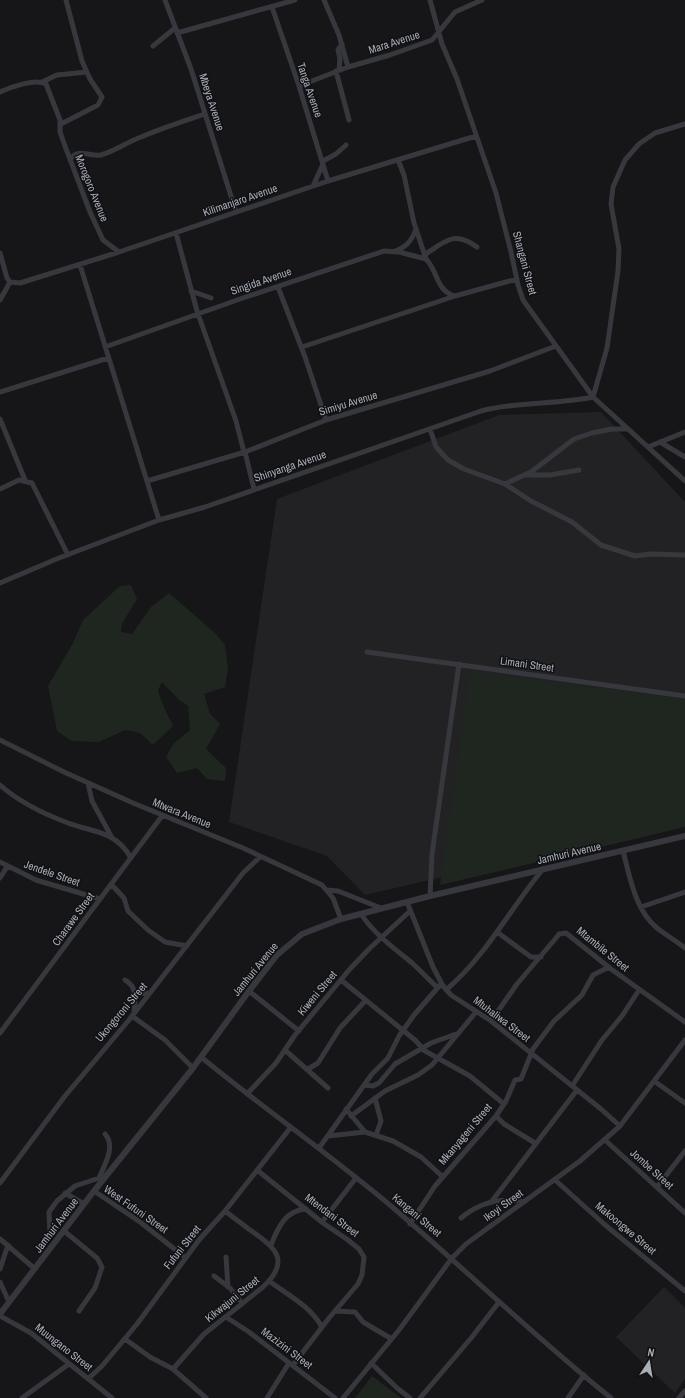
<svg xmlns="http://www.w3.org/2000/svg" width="685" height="1398" font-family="'Archivo Narrow',sans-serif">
<rect width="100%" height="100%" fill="#161618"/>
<path fill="#222225" d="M601,412L685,502V821L365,895L327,856L229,822L277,499L499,415Z
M664,1287L685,1308V1379L675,1393L616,1337Z"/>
<path fill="#1e261f" d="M131,585L137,599L122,624L121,632L132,634L151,607L169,593L216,634L225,645L228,669L225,687L204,694L210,714L220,724L206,749L226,768L225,781L207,779L197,768L177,773L166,757L173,744L190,730L188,706L179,700L162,682L158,690C161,702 167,714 173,726L153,745L140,733L125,730L99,742L72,741L57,731L48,686L73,643L83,620L120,586Z
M470,672L685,699V827L440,885Z
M372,1376L401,1398H355Z"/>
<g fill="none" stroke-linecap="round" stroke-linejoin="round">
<path stroke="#37383d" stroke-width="5" d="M165,0L191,69L236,212
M324,0L339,35L348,67
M430,0L442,44L457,79L496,193L511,252L518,285L523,300L593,397L685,481
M272,7L299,86L328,181
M177,33L295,0
M153,46L175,28
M339,70L340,59L338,50L342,44
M336,71L349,120
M42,82L57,75L87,72
M299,86L348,67L390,55L432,40L455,12L482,0
M0,92C11,87 36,78 46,84L60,120V132L65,146L90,212L103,240L119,252
M61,124L98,105L102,97L90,79L82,61L66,0
M70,160C77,147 90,157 101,155C115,151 127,142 141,137C162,128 184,121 205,114
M398,160L404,175L414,223L426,259
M323,161L336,154L346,145
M313,186L323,164
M176,233L197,311L236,421L244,452
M395,251C407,247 412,240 416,229
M0,253L7,278L10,282
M426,254C446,240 455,231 477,247
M80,265C107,350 133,435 159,520
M10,282L20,283L119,252L328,181L476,136
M278,287L305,357L326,420
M191,291L211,298
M0,300L10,282
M105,347L240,299L384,251L399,252L426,259C438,271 436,291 455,296
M302,347L455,296L517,279
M0,392L108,358
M593,397L607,348L618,271L619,249L611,204L613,187L625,160L639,144L655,133L685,124
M0,419L25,480
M430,429L436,447L448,460L464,469L505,484L531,501L572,522L601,545L635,556L651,554L685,555
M660,442L685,457
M648,447L685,432
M245,452L254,489
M525,475H550L579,470
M147,481L245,452L326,420L490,371L556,346
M505,484L531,472L574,439L592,433L612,429H627
M0,489L19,480L32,483L68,555
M0,583L59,558L159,520L205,507L481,411C518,401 556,405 593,397
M367,652L685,696
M0,740L64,772L133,803L243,848L322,885L333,898L341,919
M88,783L92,801L111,836
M0,785C19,802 44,814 68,823C94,833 115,830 131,858
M623,851C630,877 635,910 657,928C666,935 676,941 685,948
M0,862L36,880L100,899
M0,878L7,867
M111,884L124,898L128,911L148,930L165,942L187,946
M327,890L338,891L381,908
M430,896L432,854L459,664
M407,902L433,967L443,986L451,995L491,1021L601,1109L620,1126
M641,907L685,892
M361,914C374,934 394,948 412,963C421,971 428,979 437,987
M497,932L531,957H541
M125,980C138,987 135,1000 134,1013
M341,980L415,1040L425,1051L470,1076L504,1104
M446,990C486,956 510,909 543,869
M249,991L299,1031
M135,994L150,993
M132,1016L165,1040L193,1068
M491,1021L517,984L556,938L559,934L566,933L611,969L685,1022
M0,1033L162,816
M286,1051L328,1088
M201,1057C263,1108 329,1154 391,1206C465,1269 535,1337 611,1398
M308,1069L318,1063L340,1028L366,1000
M654,1081L685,1103
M364,1085L373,1086L379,1083L395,1064L431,1043L456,1034
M572,1086L602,1040L622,1016L639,990
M247,1094L276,1063L295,1035L349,970L369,949L410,911
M375,1098L381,1121L376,1135
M346,1109L365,1132L393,1141L421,1157L443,1177
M351,1116L385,1091L418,1075L432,1065L476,1012
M496,1116L504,1124L535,1143
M328,1136L365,1132
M605,1140L685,1213
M319,1148L372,1074L388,1058L399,1036L414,1015L441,984
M257,1170L323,1223L348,1240L359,1249L364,1257L362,1275L358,1284L329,1318L293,1365
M555,1180L604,1224L685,1291
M0,1183L65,1096L129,1020L243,873L260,857
M657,1187L685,1151
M94,1191L140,1222L186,1258
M65,1193L84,1204
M492,1201L577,1090
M461,1218C480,1202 500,1197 524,1202
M322,1222L356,1178
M410,1224L435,1186L496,1116L506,1101L515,1080L521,1079L533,1049L554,1021L582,995L593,975L609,967
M64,1231L97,1258L102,1267L95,1288L79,1311
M50,1235L49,1212L57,1201L75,1186L99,1178C105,1164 116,1146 105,1134
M0,1239L35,1269
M271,1245C278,1227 286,1210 306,1209
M226,1257L228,1287
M0,1269L8,1245
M214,1276L230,1288L242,1303
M269,1281C288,1295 310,1306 322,1327
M0,1282L9,1302
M335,1311L355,1312L363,1322L390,1338
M0,1316L31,1333L112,1398
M226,1317L249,1332L335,1398
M125,1339L150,1357L173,1369L206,1398
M371,1363L397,1388L410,1398
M173,1369L204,1334L263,1287C291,1261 276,1247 250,1230C242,1224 233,1217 225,1211
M88,1379L102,1366L137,1324L199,1240L225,1211L291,1127
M22,1398L69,1364
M267,1398L289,1363
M343,1398L399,1330L452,1258L466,1244L580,1161L620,1126L685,1040
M420,1398L472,1337L499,1302
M568,1398L584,1375
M679,1398L685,1391"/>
<path stroke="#37383d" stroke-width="6" d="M0,1314L94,1191L193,1068L249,991L277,955L302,934L341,919L430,896L685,836"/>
</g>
<g text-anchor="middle" stroke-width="3" stroke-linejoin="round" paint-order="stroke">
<g font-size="11" fill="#a8adb8" stroke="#111113">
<text transform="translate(394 42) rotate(-18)" y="4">Mara Avenue</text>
<text transform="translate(310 90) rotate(71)" y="4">Tanga Avenue</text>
<text transform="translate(212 102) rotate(72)" y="4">Mbeya Avenue</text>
<text transform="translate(92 188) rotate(68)" y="4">Morogoro Avenue</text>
<text transform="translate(240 200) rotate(-19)" y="4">Kilimanjaro Avenue</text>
<text transform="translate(525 263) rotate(75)" y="4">Shangani Street</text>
<text transform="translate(261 281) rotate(-19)" y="4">Singida Avenue</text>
<text transform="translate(348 403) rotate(-17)" y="4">Simiyu Avenue</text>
<text transform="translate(290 466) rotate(-19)" y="4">Shinyanga Avenue</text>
<text transform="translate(527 664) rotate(8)" y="4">Limani Street</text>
<text transform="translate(182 813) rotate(22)" y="4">Mtwara Avenue</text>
<text transform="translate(569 853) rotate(-13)" y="4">Jamhuri Avenue</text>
<text transform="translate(52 873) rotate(19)" y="4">Jendele Street</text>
<text transform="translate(73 919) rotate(-54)" y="4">Charawe Street</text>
<text transform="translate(603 949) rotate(39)" y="4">Mtambile Street</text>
<text transform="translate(255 969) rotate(-51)" y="4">Jamhuri Avenue</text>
<text transform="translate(317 993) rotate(-50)" y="4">Kiweni Street</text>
<text transform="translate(121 1012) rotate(-50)" y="4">Ukongoroni Street</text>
<text transform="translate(502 1019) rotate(37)" y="4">Mtuhaliwa Street</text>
<text transform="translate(465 1134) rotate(-50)" y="4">Mkanyageni Street</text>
<text transform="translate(652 1169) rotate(42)" y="4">Jombe Street</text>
<text transform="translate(503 1205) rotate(-36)" y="4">Ikoyi Street</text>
<text transform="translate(136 1209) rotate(35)" y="4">West Fufuni Street</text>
<text transform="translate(332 1215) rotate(37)" y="4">Mtendani Street</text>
<text transform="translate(417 1215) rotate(40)" y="4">Kangani Street</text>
<text transform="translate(56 1225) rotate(-53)" y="4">Jamhuri Avenue</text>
<text transform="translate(626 1228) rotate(40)" y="4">Makoongwe Street</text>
<text transform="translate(182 1247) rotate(-52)" y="4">Fufuni Street</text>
<text transform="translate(232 1299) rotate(-39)" y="4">Kikwajuni Street</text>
<text transform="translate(64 1347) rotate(38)" y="4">Muungano Street</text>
<text transform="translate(287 1348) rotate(37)" y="4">Mazizini Street</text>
</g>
</g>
<g transform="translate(649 1362) rotate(12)" stroke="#111113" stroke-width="3" paint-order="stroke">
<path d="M0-3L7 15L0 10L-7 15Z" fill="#a8adb8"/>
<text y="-6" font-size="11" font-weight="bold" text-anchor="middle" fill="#a8adb8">N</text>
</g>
</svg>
